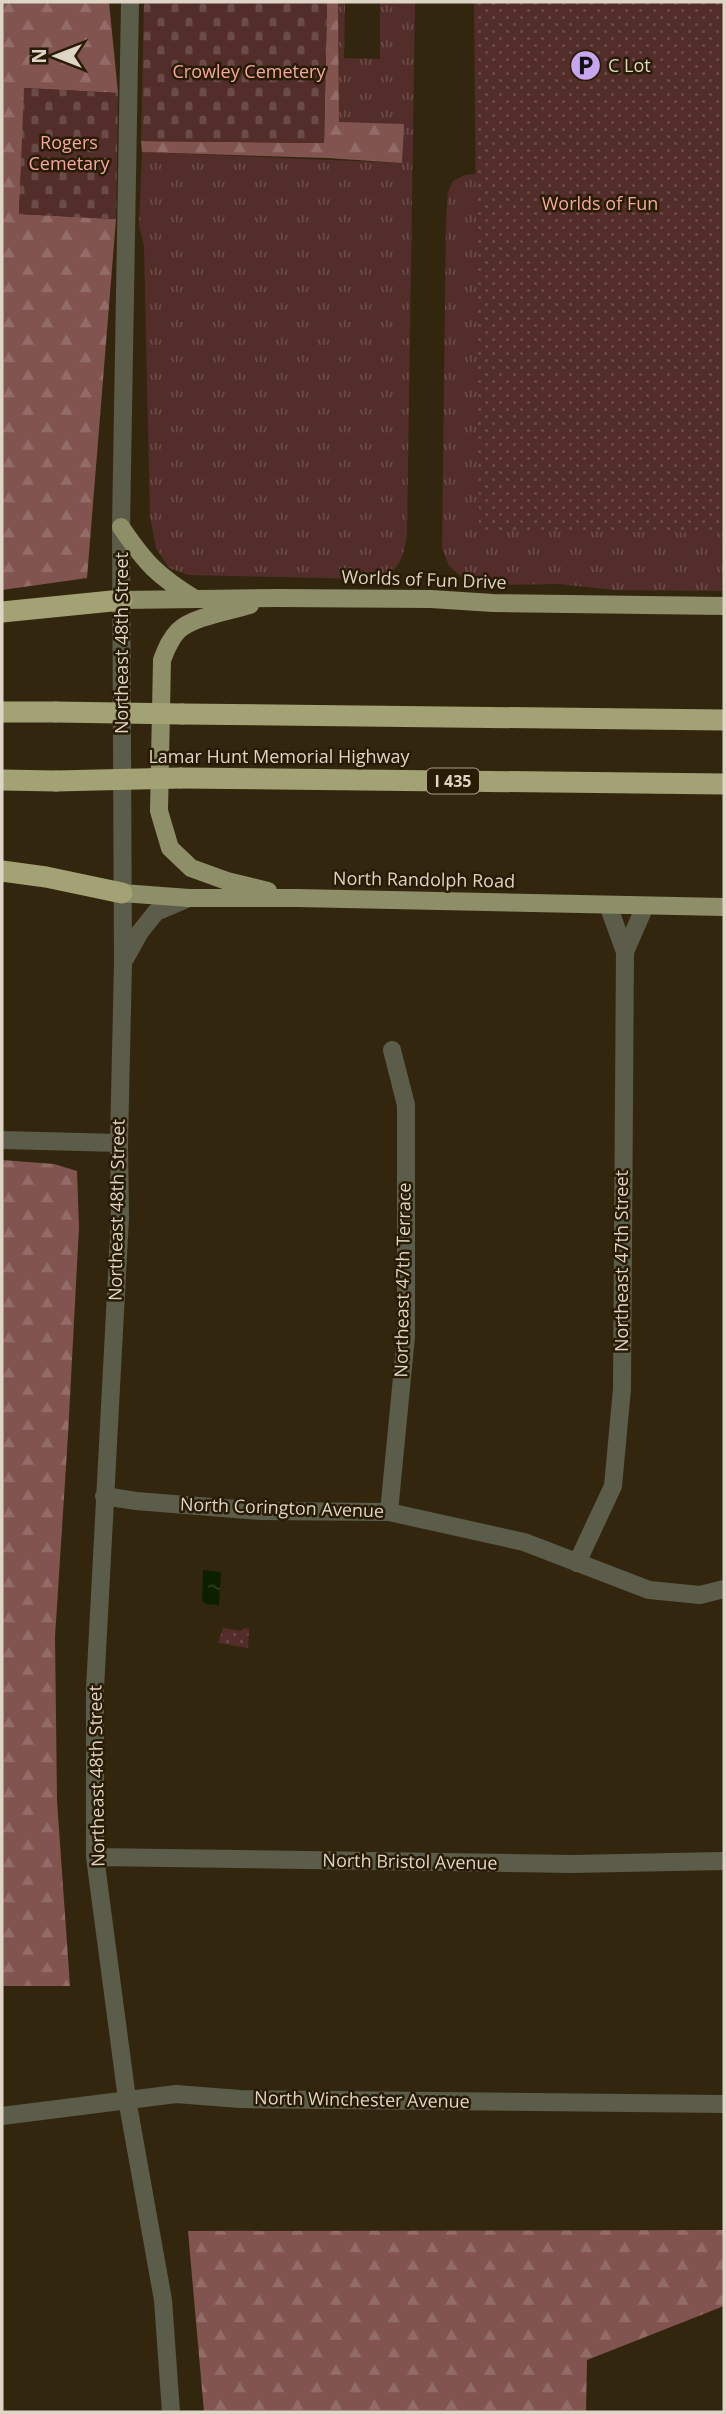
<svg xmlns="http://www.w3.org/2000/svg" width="726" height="2414" font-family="'Open Sans',sans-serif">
<defs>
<pattern id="grass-tufts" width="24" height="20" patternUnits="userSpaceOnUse" patternTransform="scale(1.75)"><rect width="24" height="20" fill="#522d2a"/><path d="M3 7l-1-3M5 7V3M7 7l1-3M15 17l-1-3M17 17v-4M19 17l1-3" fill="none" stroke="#6a4b47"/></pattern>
<pattern id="forest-firs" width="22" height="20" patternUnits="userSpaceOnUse" patternTransform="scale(1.75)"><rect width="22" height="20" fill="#82544f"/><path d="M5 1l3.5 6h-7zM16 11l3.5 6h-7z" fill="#936c67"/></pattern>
<pattern id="cemetery-stones" width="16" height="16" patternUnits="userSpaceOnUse" patternTransform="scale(1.75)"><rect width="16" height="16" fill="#522d2a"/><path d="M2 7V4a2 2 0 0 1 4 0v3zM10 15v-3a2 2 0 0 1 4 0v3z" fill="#6a4b47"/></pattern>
<pattern id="park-dots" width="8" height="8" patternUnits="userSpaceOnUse" patternTransform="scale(1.75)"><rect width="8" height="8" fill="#522d2a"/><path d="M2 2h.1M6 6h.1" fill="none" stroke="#6a4b47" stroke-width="1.8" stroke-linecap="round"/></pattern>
<pattern id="water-ripples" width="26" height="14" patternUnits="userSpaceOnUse" patternTransform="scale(1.75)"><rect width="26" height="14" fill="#0c2000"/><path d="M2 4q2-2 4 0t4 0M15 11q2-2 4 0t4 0" fill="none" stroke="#2f4024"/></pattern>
</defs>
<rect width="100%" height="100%" fill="#33260e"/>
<path fill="url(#grass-tufts)" d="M338,2H351L345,3L344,58L380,59V2H415L407,534C404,558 398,576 370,581L368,579L189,575L169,568L156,548L150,516L144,246L139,225L142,152L402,163L339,122Z
M473,174L724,178V591L613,590L559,584L480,585L464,579L449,566L442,548L446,220L448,192L453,181L465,175Z"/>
<path fill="url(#forest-firs)" d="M2,2H109L118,93L25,88L19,214L116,219L87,578L2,590Z
M327,2H338L339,122L404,124L402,163L327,158L142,152L141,141L324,143Z
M2,1160L54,1164L77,1171L79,1227L68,1435L55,1637L57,1801L70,1986H2Z
M724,2230V2306L587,2360L586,2412H204L188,2231Z"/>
<path fill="url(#cemetery-stones)" d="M144,2H327L324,143L141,141Z
M24,88L118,93L116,219L19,214Z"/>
<path fill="url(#park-dots)" d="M474,2H724V533L479,530Z
M223,1628L241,1631L244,1628L249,1629L248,1648L218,1643Z"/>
<path fill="url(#water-ripples)" d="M203,1570L221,1572L219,1605L206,1604L202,1601Z"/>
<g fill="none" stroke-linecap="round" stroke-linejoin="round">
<path stroke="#5c5c4a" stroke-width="18" d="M130,2L121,527L123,963L119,1143L120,1218L95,1689V1857L127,2099L163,2300L171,2412
M625,952L645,906
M125,959L140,932L156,912L189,898
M2,1140L119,1143
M104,1496L136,1501L261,1511L389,1512L524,1542L649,1590L700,1595L724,1589
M389,1512L406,1336V1105L392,1050
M577,1563L613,1486L622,1389L625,952L608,905
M95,1857L572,1864L724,1861
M2,2116L176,2094L240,2099L724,2104"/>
<path stroke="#8e8e68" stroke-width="18" d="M121,527C146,564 158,576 195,599
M122,600L277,598L431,599L493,603L724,606
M250,605C230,611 192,617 178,631C170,639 166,650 162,660L159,811L170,848L191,868L227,881L268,891
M122,893L189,898H297L724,907"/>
<path stroke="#a2a274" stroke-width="21" d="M2,612L122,600
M2,712H56
M182,714L724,720
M181,778L724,784
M2,780L56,781
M2,871L46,877L122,893"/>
<path stroke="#a2a274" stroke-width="21" d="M56,712L182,714
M56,781L181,778"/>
</g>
<defs>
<symbol id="parking-disc" viewBox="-11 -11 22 22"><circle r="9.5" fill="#c8a5ef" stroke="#291c05"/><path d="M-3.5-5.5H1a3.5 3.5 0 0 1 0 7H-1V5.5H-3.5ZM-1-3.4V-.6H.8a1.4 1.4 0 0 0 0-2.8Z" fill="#111"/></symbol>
</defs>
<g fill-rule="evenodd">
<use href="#parking-disc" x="568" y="48" width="35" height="35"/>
</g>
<g text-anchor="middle" stroke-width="5" stroke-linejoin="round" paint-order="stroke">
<rect fill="#291c05" stroke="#a89e8d" stroke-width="2" x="427" y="768.5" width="52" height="25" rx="5"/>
<g font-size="16" font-weight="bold" fill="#ded5c7">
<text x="453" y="787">I 435</text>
</g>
<g font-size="18" fill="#ded5c7" stroke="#291c05" text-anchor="start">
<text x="608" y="72">C Lot</text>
</g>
<g font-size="18" fill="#f5a89f" stroke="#291c05">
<text x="249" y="78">Crowley Cemetery</text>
<text x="69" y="149">Rogers<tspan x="69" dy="21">Cemetary</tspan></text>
<text x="600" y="210">Worlds of Fun</text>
</g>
<g font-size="18" fill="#ded5c7" stroke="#291c05">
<text transform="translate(424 580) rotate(2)" y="6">Worlds of Fun Drive</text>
<text transform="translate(122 643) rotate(-90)" y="6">Northeast 48th Street</text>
<text x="279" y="763">Lamar Hunt Memorial Highway</text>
<text transform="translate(424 880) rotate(1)" y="6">North Randolph Road</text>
<text transform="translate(117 1210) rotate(-89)" y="6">Northeast 48th Street</text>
<text transform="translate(622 1261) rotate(-90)" y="6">Northeast 47th Street</text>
<text transform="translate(403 1280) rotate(-89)" y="6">Northeast 47th Terrace</text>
<text transform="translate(282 1508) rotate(2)" y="6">North Corington Avenue</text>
<text transform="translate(97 1776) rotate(-91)" y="6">Northeast 48th Street</text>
<text transform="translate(410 1862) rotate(1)" y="6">North Bristol Avenue</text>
<text transform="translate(362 2100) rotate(1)" y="6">North Winchester Avenue</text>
</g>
</g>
<rect width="726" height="2414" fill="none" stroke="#ded5c7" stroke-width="7"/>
<g transform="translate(56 56) rotate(270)" stroke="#291c05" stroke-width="5" paint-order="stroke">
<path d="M0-5L12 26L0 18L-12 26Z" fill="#ded5c7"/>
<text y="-10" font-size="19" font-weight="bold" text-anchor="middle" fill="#ded5c7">N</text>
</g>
</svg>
